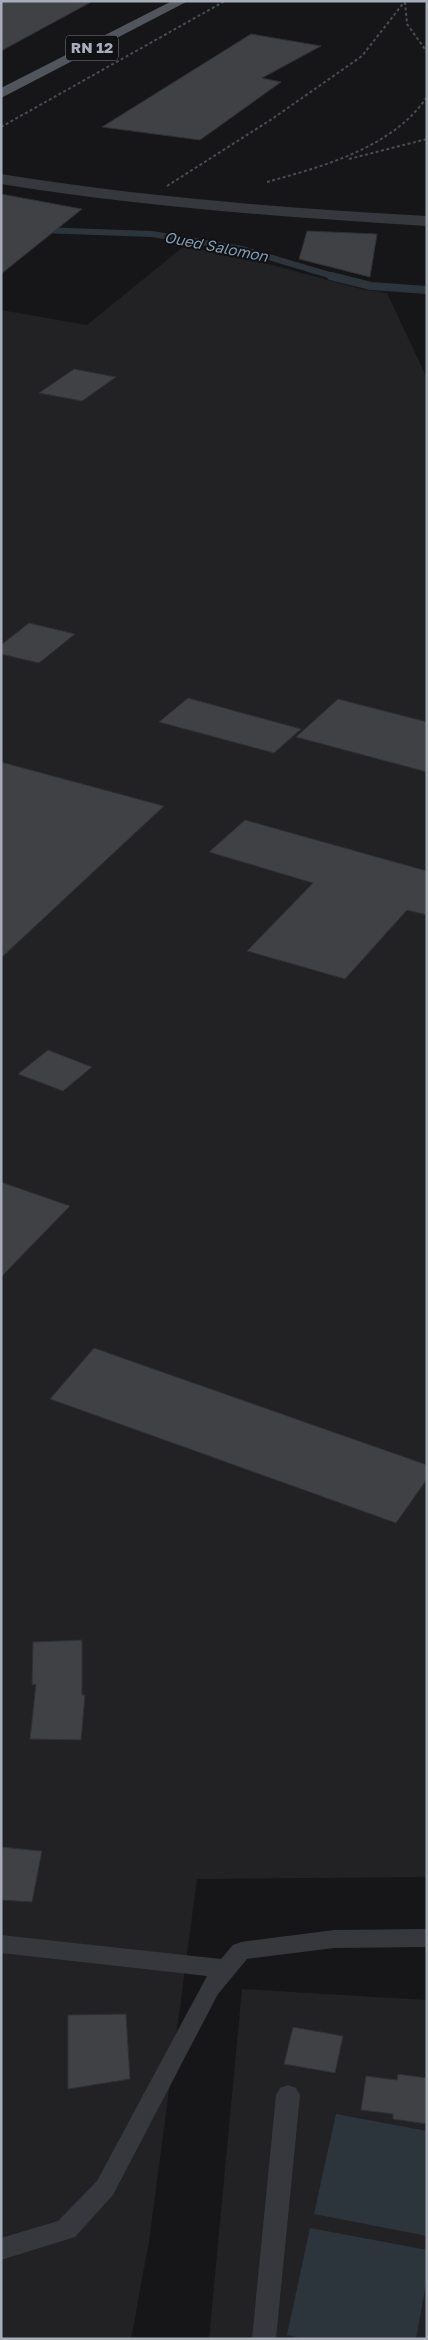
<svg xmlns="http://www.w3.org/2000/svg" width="428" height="2340" font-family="'Golos Text',sans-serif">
<rect width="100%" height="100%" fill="#161618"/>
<path fill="#222225" d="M183,247L236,255L361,289L387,293L427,378V1877L197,1879L149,2241L131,2339H1V310L87,325Z
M242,1989L427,2000V2339H209Z"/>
<path fill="#2c353c" d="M336,2114L427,2131V2236L314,2214Z
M310,2228L427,2250V2278L416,2339H304L287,2335Z"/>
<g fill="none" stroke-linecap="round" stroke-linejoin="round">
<path stroke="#2c353c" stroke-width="6" d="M40,230L152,234L242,249L336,277"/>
<path stroke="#2c353c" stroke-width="8" d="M331,276L371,286L427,290"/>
</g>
<path fill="#404145" stroke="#303034" d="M1,1H93L1,51Z
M251,34L321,46L262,78L281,82L200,140L102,127Z
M1,194L82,209L1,274Z
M307,231L377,234L370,277L299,259Z
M74,369L116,377L82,401L39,393Z
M29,623L75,634L39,663L1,654V645Z
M188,698L301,729L274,753L159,722Z
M338,699L427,722V772L296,737Z
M1,762L164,806L1,958Z
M245,820L427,871V915L407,910L345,979L247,951L313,883L209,852Z
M48,1050L92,1067L63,1091L18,1074Z
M1,1182L70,1206L1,1277Z
M94,1348L427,1465V1479L396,1523L50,1399Z
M82,1640V1695H85L81,1740L30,1739L36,1684L32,1685L33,1642Z
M1,1847L42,1851L32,1902L1,1900Z
M126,2014L130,2079L68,2089V2015Z
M293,2027L343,2036L335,2073L284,2064Z
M398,2074L427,2078V2124L393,2119V2114L361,2110L366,2076L397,2080Z"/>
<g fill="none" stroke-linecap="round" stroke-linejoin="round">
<path fill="#37383d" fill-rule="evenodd" d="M427,1929V1947L334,1948L247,1959L218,1994L113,2195L75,2237L1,2260V2238L58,2221L97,2181L207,1976L1,1953V1935L221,1959L233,1945L241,1942L334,1930Z
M288,2085L296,2088L300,2095L276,2339H252L276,2095L280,2088Z"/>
<path fill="#37383d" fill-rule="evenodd" d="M1,174C142,197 284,208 427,216V226C284,217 142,207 1,184Z"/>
<path fill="#53555c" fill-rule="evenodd" d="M172,1H188L1,98V88Z"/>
<path stroke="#4a4c52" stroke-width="2" stroke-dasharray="3 2.5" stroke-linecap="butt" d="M405,2L407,24L427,52
M1,127L225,1
M349,159L427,139
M267,182C324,166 392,148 427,97
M167,186L272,119L362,56L405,1"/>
</g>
<g text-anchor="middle" stroke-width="4" stroke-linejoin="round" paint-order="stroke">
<rect fill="#111113" stroke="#7b7e86" stroke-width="1" x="66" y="35.5" width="52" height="25" rx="4"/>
<g font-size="15" font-weight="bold" fill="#a8adb8">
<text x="92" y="53">RN 12</text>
</g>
<g font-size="15" font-style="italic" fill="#7f9bb3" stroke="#111113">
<text transform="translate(216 247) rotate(11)" y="5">Oued Salomon</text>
</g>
</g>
<rect width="428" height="2340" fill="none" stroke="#a8adb8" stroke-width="5"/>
</svg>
